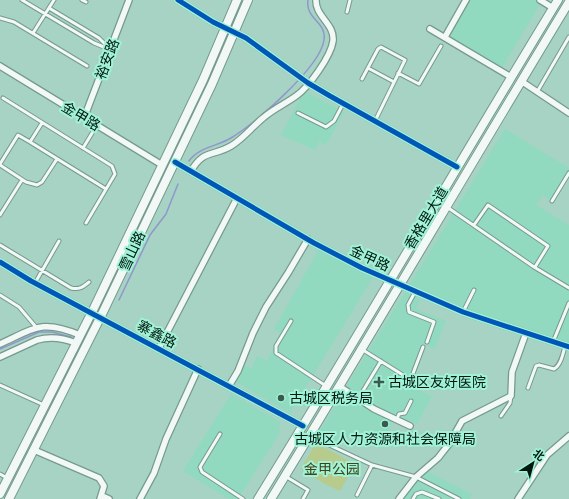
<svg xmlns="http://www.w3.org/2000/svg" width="569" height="499" font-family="'Exo 2','Noto Sans SC',sans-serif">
<rect width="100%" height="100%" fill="#a6d3c3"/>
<path fill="#91dac0" d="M468,0H536L541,3L501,69L447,36Z
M304,91L344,112L326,145L319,141L315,150L281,135Z
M505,129L569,168V170L550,200L543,195L536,205L569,225V344L493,320L451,305L409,286Z
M319,249L368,275L372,279L290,413L236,382L243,365L251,368L257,356L267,361L280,333L274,329Z
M405,292L420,299L416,309L446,321L435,349L423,344L407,385L432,396L417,424L380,409L346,387Z
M343,393L361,405L393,420L380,448L362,439L345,437L341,442L328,438L319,432Z
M231,394L280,422L279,434L238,499H229L183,471Z
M426,471L472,494L470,499H404Z"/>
<path fill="#b6cb8c" d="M316,443L355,464L340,491L325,484L301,469Z"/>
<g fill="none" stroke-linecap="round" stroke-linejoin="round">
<path stroke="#9296cd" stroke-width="1.5" d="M189,161C199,147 218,146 231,138C255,123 320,68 324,40C327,22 305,19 308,0
M119,300L150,235L166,214L178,184
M0,349L39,332H52L71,337"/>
<defs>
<path id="service" d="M22,0L94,43L111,50
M82,0L86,2
M49,8L99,38L110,49
M347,12L350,0
M0,18L14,22L87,66
M33,33L54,0
M368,68L394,82
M398,73L419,84L441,46
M362,79L378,49L381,47L405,60L375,121
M537,92L569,37
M3,98L112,166L115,174L86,223
M298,113L326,127L334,121L343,104
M42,123L30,142L106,189
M83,148L97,125
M0,164L18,135L30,142
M0,165L26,182L37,185L42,182L57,159
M552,201L569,173
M447,207L534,267L569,288
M0,215L22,180
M474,225L488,205L548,246L535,267
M0,245L71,288C79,290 83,287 89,282
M35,283L59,241
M415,292L408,305L409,312L434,322L427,342
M0,295L19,307L36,327
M463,312L474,290
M291,321L276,346V353L326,386
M553,342L569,303
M363,350L411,380
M409,384L423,347
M0,385L44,405
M528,388L536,366L539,365L554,369C561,365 563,354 565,346
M358,399L381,361
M501,416L510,403L511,396
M397,419L399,414L405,413L411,401
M220,434L200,467L202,472L243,499
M310,436L372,465
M0,474L7,478
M285,476L308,490L303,499
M357,495L372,465L416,477L459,499
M413,499L416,494L422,492L439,499"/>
<path id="minor" d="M178,0L213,22L246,38L308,83L330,96L457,167
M540,0L553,8
M430,29L511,77
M445,37L466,0
M0,66L162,165
M521,81L569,113
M84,118L129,0
M175,162L314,243L362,268L463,312L569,347
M191,171C204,149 212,157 231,146C243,139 252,127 263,118C273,109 285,104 296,96C309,87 331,56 333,41C335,24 315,16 316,0
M0,262L31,281L303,426
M0,344C35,328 42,319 80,335
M159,348L237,198
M0,357L37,340C51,336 63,338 76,343
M229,386L238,371L253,333L266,307L288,273L308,239
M339,386L374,409L410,426
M34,450L99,478L104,486L100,499
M102,496L109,499
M140,499L154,473L166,439L198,369
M399,499L416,477L438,458L449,444L462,421L511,396L512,372L526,333
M518,499L547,455L569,436"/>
<path id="secondary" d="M0,494L94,308L203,80L237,0
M9,499L103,312L212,84L248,0
M258,499C360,334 457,166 558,0
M271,499C372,334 469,167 569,2"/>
</defs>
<use href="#service" stroke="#769a8e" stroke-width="5"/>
<use href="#minor" stroke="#769a8e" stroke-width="8"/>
<use href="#secondary" stroke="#769a8e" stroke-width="10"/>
<use href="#service" stroke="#f2f8f6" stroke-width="3"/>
<use href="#minor" stroke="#f2f8f6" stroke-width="5.5"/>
<use href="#secondary" stroke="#f2f8f6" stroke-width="8"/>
<defs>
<path id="cycleway" d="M178,0L213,22L246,38L308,83L330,96L457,167
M175,162L314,243L362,268L463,312L569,347
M0,262L31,281L303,426"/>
</defs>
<use href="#cycleway" stroke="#a0f3d6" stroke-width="8"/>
<use href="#cycleway" stroke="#0057b8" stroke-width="5"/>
</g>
<g fill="#3a594f" stroke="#a0f3d6" stroke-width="1.5">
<path d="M377 376h4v4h4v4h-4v4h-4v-4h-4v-4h4z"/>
<circle cx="281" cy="398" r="4"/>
<circle cx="385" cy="424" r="4"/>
</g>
<g text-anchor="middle" stroke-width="4" stroke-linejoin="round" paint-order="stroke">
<g font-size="14" fill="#001811" stroke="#a0f3d6">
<text transform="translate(107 59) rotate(-69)" y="5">裕安路</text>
<text transform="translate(81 116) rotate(31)" y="5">金甲路</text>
<text transform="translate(426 218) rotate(-59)" y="5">香格里大道</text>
<text transform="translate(132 251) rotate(-65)" y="5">雪山路</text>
<text transform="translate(370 258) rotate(25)" y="5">金甲路</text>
<text transform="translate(157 334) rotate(28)" y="5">寨鑫路</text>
</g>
<g font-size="14" fill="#001811" stroke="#a0f3d6" text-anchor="start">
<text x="388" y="387">古城区友好医院</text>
<text x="289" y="403">古城区税务局</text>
<text x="385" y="444" text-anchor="middle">古城区人力资源和社会保障局</text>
</g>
<g font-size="14" fill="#424217" stroke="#a0f3d6">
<text x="332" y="474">金甲公园</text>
</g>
</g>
<g transform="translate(533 463) rotate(36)" stroke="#a0f3d6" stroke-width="3" paint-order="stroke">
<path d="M0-3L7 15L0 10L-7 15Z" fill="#001811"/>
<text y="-6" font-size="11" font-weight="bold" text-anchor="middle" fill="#001811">北</text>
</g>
</svg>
